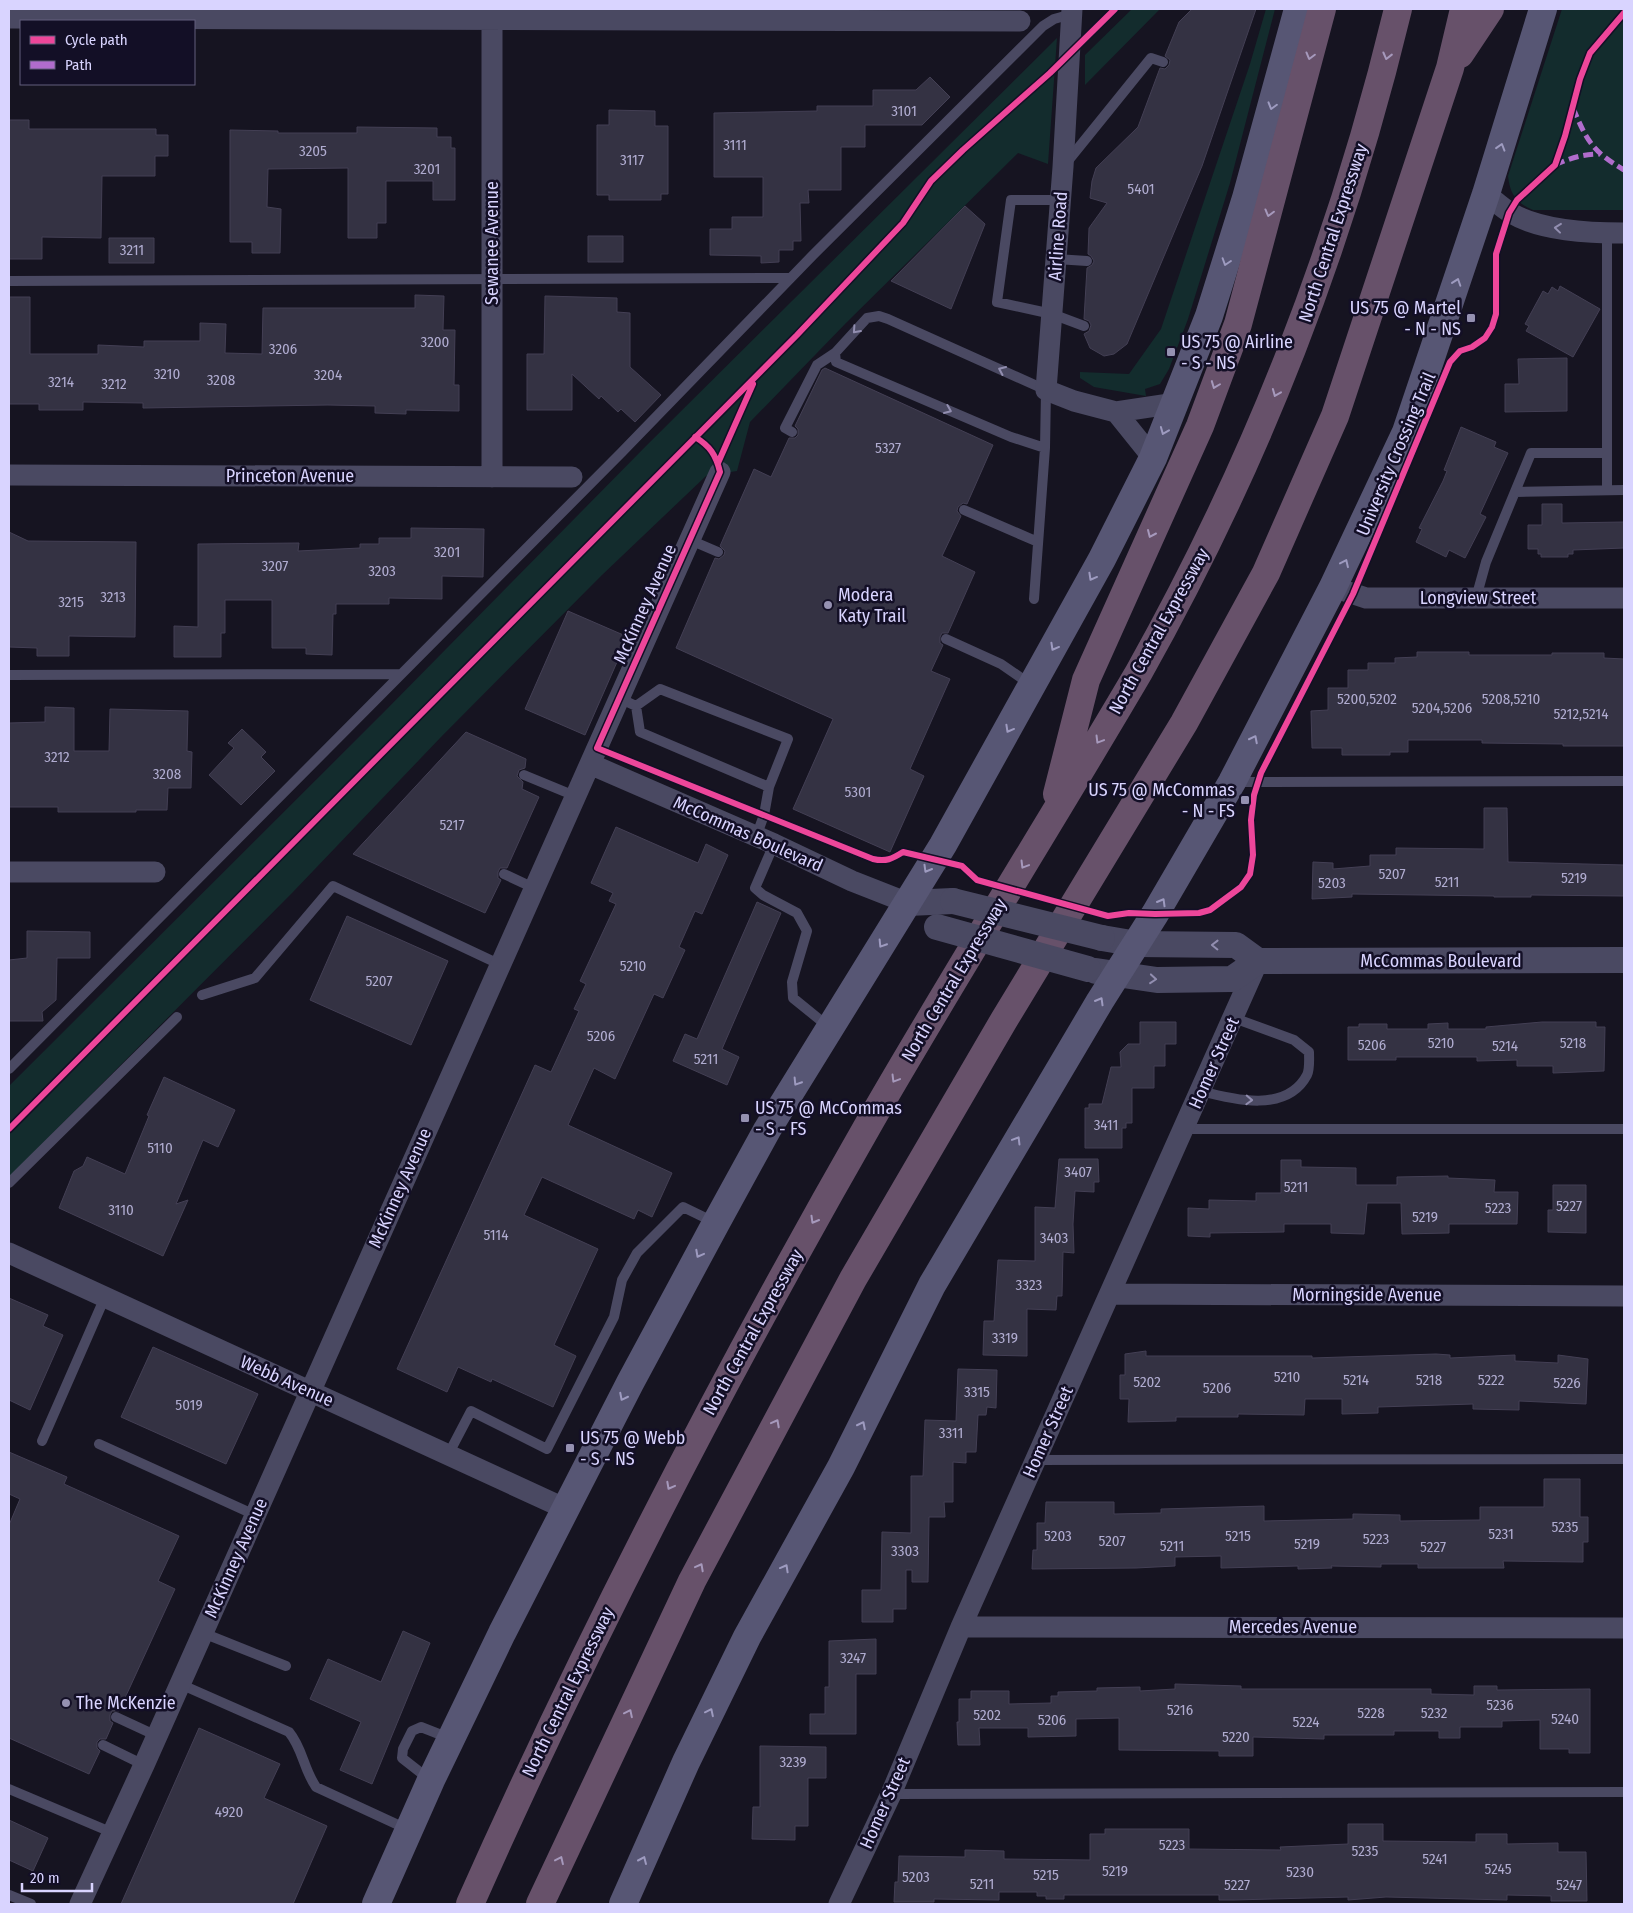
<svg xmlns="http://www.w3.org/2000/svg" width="1633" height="1913" font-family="'Fira Sans Condensed',sans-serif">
<rect width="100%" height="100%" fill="#161421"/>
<path fill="#132c2d" d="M1132,9H1160L1085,85V55Z
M1266,9H1275L1230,183L1188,319L1169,369L1160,384L1145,389L1146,396L1094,387L1080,378V372L1129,374L1161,329L1250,64Z
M1562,9H1624V210H1533C1516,203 1510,194 1508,176Z
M1057,38L1048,164L1018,153L846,323L750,422L737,471L706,476L601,576L441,737L293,892L9,1177V1086L381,715L646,446Z"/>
<path fill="#343243" stroke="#433f54" d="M1192,9H1256L1202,166L1127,344L1114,354L1104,356L1090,348L1084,334L1089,331L1091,325L1089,321L1084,319L1087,268L1092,265L1094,261L1091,256L1088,254L1089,228L1107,203L1090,198L1092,181L1096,168L1138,127L1160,68L1165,69L1169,65L1170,60L1165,56L1179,22Z
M930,77L950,97L922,125H865V147H841V190H808L809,203H800L801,241H793V250H779V262L761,263V256L710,255V229H732V217H763V177H714V113L817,111V106H873V90H916Z
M609,110L655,111V126H668V194H661V200H609V195H597V125H609Z
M9,120H29V129H156V135H168V156H155V176H102L101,238L42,237V259H9Z
M357,127L437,128V137H451V148H455V200H433V181H386V223H377V238H348V168L268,169L267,207L281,209L280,253H252V242H230V130L278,131V133H357Z
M965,206L985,224L951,309L891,281Z
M588,236H623V262H588Z
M109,238H154V263H109Z
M1560,286L1600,309L1573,357L1526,331L1529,326L1525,324L1543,291L1548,294L1552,287L1558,291Z
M415,295L444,296L443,330H455L454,385H459V411L406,410V414L375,413V406L328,405L143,408V403L83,402V410H39V404H9V297H30V354H98V345L144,347V341H200V323L226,324L225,353L262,354L263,308H415Z
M545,296L617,298V312L630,313V367L661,395L635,422L621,409L618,412L601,396L599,399L572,374V410H527V354H544Z
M1567,358V411L1505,412V384H1519L1518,359Z
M825,368L993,445L967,504L963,503L958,507L957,511L961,516L942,556L975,572L948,633H942L940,637V643L943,645L931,671L950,679L910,769L924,776L890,852L793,809L833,719L676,648L715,558L719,559L724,555L725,551L720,546L754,469L771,477L789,438H795L798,435V429L795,426L822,370Z
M1461,427L1496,442L1494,447L1508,453L1480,514L1486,517L1465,558L1449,550L1446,557L1416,542L1422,529L1419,528L1443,481L1447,471L1444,470Z
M1542,504H1562V523L1624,522V548L1573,550V554H1568V557H1541V554H1538V549H1528V525H1542Z
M411,528L484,529L483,577L442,576V599L389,598V604H336V614H333L332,655L306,654V648H272V600H225V633H221V657H174V626L198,627V544L299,543L298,551L360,548V544H379V538H411Z
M9,532L28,541L136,542L135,637L69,636V656H37V648L9,647Z
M568,611L628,637L585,735L525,709Z
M1417,652H1469V655H1552V653H1604V658L1624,659V746H1563V744L1482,743V740H1408V752H1390V755H1342V748H1312L1311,711L1328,710V688H1348V670H1368V663H1395V658L1417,657Z
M45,707L74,708V751H109L110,709L188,711L187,751L192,752L191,788H168L167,810H136V812H58V807H9V723L45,722Z
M242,729L266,752L261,757L275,771L241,805L209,775L234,748L228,743Z
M466,732L526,759L525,768L519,770L517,776L523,782L522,789L539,797L507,868H500L498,872V878L501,880L485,913L353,854Z
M1484,808H1507L1508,862L1624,865V896L1531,895V897H1494V896L1352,894V897L1312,899L1313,862L1333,863V869L1370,866V855H1396V848L1484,849Z
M616,827L698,863L706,844L728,855L702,914L695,911L679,947L685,950L663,998L654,994L615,1079L594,1068L568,1125L672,1173L652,1217L638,1210L634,1219L542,1177L524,1215L598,1249L554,1345L576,1356L553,1407L492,1379L491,1382L458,1367L447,1392L397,1369L535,1065L551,1072L579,1011L574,1009L586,984L580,981L616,904L609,901L613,893L591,883Z
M757,902L781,913L722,1049L739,1057L727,1085L673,1061L685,1034L697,1039Z
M347,916L448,961L411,1045L310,1000Z
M27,931L90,932V958H57L56,1000L42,1012L43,1021H9V960L27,958Z
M1140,1022H1176V1044H1165V1066H1154V1088H1132V1123H1126V1128H1122V1148H1085V1108H1089V1104H1102L1111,1067H1121L1120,1052L1128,1044H1140Z
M1542,1022H1596V1027H1605L1604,1071L1553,1073V1066H1517V1060L1477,1061V1057H1396V1060H1348V1027H1359V1024H1387V1029H1428V1024L1448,1023V1029H1486V1027Z
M164,1077L235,1110L218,1147L203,1140L176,1204L188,1200L163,1256L59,1208L74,1171L83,1166L87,1157L125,1174L149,1116L147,1115Z
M1059,1159H1098L1099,1182H1094V1192L1075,1191L1073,1224L1074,1253L1063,1252L1062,1296H1057L1056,1310L1027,1309V1356L983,1355L984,1321H994L998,1260L1035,1261V1207L1055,1208Z
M1281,1160H1301V1167L1356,1168V1185H1397V1177L1448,1176V1178L1495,1180L1494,1192H1518L1517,1224H1449V1233L1402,1234L1401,1203H1367L1364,1234L1331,1233V1224H1284V1232L1210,1233V1237L1188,1236V1208L1209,1209V1200L1256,1201V1193H1281Z
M1553,1185H1586V1233L1548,1232V1210H1553Z
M9,1298L48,1315L43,1326L63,1335L30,1410L9,1400Z
M153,1347L258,1394L226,1464L121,1417Z
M1146,1351V1356H1312V1358L1436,1354L1450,1355V1358L1515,1355V1361L1558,1363V1355L1588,1359L1586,1404L1519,1401V1410L1473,1409V1404L1378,1407V1413L1342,1414V1399H1305L1304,1415L1238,1414V1417H1176V1421L1128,1422L1129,1399H1120V1375H1125V1354Z
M958,1369L997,1370L996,1408L987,1407L986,1415H978L976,1452H966V1463L953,1462V1502H944L945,1517H929L928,1582H912V1570H906V1609H893V1622H862V1590H881L882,1532L911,1533V1476H923L925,1420L956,1421Z
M9,1452L67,1477L64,1484L179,1536L158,1581L175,1589L119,1711H112L110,1715V1721L113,1723L106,1739H100L97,1742V1748L100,1751L89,1774L9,1738V1525L20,1499L9,1494Z
M1544,1479H1580V1517H1588V1542H1583V1562L1503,1561L1504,1568H1418V1564H1381V1567L1331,1566L1332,1568L1298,1569V1566L1221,1568V1556L1175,1557V1566L1136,1568L1032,1569L1033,1550H1037V1523H1045L1046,1502H1114V1514L1161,1513V1509L1264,1506V1521L1353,1519V1514L1400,1515V1521L1480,1520V1507H1544Z
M403,1631L430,1643L372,1784L340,1770L361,1722L310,1699L328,1659L381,1682Z
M876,1639V1674H856V1734H810V1714H825V1687H829V1641Z
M1175,1684L1241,1686V1689H1431V1694L1474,1695V1686H1497V1690L1590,1689V1753H1569V1749H1540V1720L1502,1721V1727H1460V1738H1439V1731H1394V1735H1324V1739L1253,1737V1756H1219V1751L1119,1750V1718L1076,1719V1736L1028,1737V1728H979L980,1745H958L957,1722H959V1699H971V1691H1009V1704L1051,1703V1696H1058V1692L1097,1691V1688L1140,1687V1691L1175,1689Z
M199,1728L280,1764L264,1798L327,1826L293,1904H121Z
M760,1746L826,1747V1778H808V1826H795V1840L752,1839L753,1807H760Z
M9,1820L48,1838L33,1871L9,1860Z
M1348,1824H1383V1841L1476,1842V1834H1507V1844L1558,1843V1852H1586L1587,1901H1551V1896L1507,1895V1900L1386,1897L1348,1900V1897L1234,1900H1219V1895H1064V1899H1046V1896H1037V1892H999V1900L934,1899V1902H894L895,1882H898L899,1856L965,1857V1850L1004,1851V1859L1090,1860V1834H1105V1829H1189V1849L1281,1850L1280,1847L1348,1844Z"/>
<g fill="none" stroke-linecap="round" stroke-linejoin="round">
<path stroke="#4a4962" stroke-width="10" d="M1067,162L1151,58L1163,62
M1060,200H1011L997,302L1052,314L1084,326
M1056,259L1087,261
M9,281L790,278
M792,432L785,428L817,365L835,353
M1607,453V233
M1516,492L1624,490
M964,510L1038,542
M690,540L718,552
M1476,598L1486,562L1531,453H1607V490
M1034,599L1045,448L1046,390L888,319L879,316L867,318L835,353L836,362L1011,437L1045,448
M946,639L1001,664L1030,684
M9,675L400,674
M619,698L636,706L640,732L769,787L764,815L756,837
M636,706L660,689L788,739L769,787
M524,775L575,796
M1235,782L1624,781
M774,844L755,888L763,895L797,913L807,931L792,982L793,998L830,1028
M504,874L534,888
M202,995L255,978L333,886L501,965
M9,1069L621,453L813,255L1043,26L1054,19L1072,14
M1201,1091C1234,1100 1287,1113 1307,1075C1310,1069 1309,1059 1309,1052L1294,1040L1234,1018
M1184,1129H1624
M9,1183L177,1017
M42,1441L105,1297
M99,1444L255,1515
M448,1455L471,1411L547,1449L614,1317L622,1280L637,1253L683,1207L716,1223
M1035,1460L1624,1459
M203,1633L286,1666
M180,1684L289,1732C303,1749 303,1768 316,1787L407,1829
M116,1717L157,1736
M103,1745L144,1765
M430,1780L402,1758L403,1749L412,1731L421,1727L449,1738
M9,1789L113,1833
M891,1794L1624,1792
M9,1895L31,1904"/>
<path stroke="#4a4962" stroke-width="21" d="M492,9V477
M1072,9L1063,167L1046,390L1074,401L1116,412L1176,403
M9,18L1020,21
M1486,194C1494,200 1502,208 1511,213C1541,231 1589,233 1624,233
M1116,412L1153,458
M9,475L572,477
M1333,587L1366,598H1624
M590,764L774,844L852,881L908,903
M9,872H155
M9,1253L566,1509
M1111,1294L1624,1296
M961,1627L1624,1628
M80,1904L144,1765L720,472
M839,1904L891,1794L961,1627L1258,961"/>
<path stroke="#4a4962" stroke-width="26" d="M908,903L953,901
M1102,938L1137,944L1236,945L1258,961
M1096,971L1157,980L1232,979L1258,961L1624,960"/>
<path stroke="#575674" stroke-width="28" d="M376,1904L431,1780L502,1633L630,1383L716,1223L767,1130L943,845L1102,559L1153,458L1209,316L1246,198L1298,9
M623,1904L686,1762L747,1637L841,1467L932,1285L1100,1001L1155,914L1232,782L1333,587L1406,432L1486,194L1543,9"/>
<path stroke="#67516a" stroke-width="28" d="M1460,54L1490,9
M1057,794L1086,680L1200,426L1238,324L1322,9
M470,1904C589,1636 725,1375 871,1120C958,969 1051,822 1139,672C1258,460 1341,245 1398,9
M540,1904L692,1581L853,1279L1004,1020L1184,723L1266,573L1335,416L1450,68L1464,9"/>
<path stroke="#4a4962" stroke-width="26" d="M953,901L1102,938
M937,927L1088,969"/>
<path stroke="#b06ccc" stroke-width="5" stroke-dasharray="10 5" stroke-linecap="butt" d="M1573,108C1587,141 1592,151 1624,170
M1555,165C1570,158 1583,154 1600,154"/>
<defs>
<path id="cycleway" d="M695,437C710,446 716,455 720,472L597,748L873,859C886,862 892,859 903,852L962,866L977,880L1108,916L1129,913L1155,914L1199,913L1210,910L1241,887L1250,874L1253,855L1251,820L1254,795L1261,773L1353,594L1450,362L1460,351L1472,347L1485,338L1492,327L1496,314V254L1509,213L1517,200L1555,165L1565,136L1580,79L1590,53L1624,13
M718,463L753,384
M9,1129L797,335L903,223L931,181L963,150L1050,73L1115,9"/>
</defs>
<use href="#cycleway" stroke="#130f26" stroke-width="9"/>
<use href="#cycleway" stroke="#ed469a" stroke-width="6"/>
</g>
<defs><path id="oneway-chevron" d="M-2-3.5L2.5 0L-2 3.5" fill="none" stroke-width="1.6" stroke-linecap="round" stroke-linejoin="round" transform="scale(1.25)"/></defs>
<g stroke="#a699bc">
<use href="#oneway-chevron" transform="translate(1310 56) rotate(105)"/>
<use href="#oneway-chevron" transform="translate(1387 56) rotate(104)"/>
<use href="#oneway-chevron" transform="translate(1269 213) rotate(105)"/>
<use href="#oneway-chevron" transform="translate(1215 385) rotate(111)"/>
<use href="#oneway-chevron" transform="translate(1276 393) rotate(112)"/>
<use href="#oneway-chevron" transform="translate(1151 534) rotate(114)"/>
<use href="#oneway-chevron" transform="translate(1099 740) rotate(121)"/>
<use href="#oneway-chevron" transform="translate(1024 865) rotate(121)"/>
<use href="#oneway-chevron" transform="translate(895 1079) rotate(121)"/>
<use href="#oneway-chevron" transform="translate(814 1220) rotate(120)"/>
<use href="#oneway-chevron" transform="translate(776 1423) rotate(-62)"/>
<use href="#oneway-chevron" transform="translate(670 1486) rotate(118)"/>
<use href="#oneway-chevron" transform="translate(700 1567) rotate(-62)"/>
<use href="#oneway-chevron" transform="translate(629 1713) rotate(-64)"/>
<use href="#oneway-chevron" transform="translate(560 1860) rotate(-65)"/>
</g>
<g stroke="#9e9bc0">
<use href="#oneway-chevron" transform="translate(1272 106) rotate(106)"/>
<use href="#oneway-chevron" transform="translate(1501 147) rotate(-73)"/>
<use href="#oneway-chevron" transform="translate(1226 262) rotate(108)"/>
<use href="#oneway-chevron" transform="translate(1457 282) rotate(-71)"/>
<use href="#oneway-chevron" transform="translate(1164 431) rotate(112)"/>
<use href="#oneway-chevron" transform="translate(1345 563) rotate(-65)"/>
<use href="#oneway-chevron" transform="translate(1092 577) rotate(119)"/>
<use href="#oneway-chevron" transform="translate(1054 647) rotate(119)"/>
<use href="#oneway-chevron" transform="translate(1009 729) rotate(119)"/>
<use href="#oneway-chevron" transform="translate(1254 739) rotate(-63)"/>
<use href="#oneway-chevron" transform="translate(927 869) rotate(120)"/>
<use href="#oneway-chevron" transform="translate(1162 902) rotate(-60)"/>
<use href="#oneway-chevron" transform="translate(882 944) rotate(122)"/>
<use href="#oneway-chevron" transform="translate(1100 1001) rotate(-60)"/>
<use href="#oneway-chevron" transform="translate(797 1082) rotate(122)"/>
<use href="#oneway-chevron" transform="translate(1017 1140) rotate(-59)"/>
<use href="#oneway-chevron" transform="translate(699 1254) rotate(118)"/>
<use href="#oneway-chevron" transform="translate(623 1397) rotate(117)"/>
<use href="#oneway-chevron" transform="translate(862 1425) rotate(-63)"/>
<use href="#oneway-chevron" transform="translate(785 1568) rotate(-61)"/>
<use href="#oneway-chevron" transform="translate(710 1712) rotate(-64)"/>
<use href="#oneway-chevron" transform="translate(643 1860) rotate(-66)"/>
</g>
<g stroke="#928eb0">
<use href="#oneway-chevron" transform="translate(1558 228) rotate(-174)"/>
<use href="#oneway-chevron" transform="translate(856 330) rotate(132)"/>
<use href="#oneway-chevron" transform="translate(1002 370) rotate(-156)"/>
<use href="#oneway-chevron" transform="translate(948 410) rotate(23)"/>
<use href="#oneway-chevron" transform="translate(1215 945) rotate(-179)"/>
<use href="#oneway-chevron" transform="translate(1153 979) rotate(5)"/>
<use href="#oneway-chevron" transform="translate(1249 1100) rotate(2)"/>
</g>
<g fill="#9591b1" stroke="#130f26" stroke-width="2">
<rect x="1466" y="313" width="10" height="10" rx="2.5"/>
<rect x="1166" y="347" width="10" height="10" rx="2.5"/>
<circle cx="828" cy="605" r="5"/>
<rect x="1240" y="795" width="10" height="10" rx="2.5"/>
<rect x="740" y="1113" width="10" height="10" rx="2.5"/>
<rect x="565" y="1443" width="10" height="10" rx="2.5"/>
<circle cx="66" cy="1703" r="5"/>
</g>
<g text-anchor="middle" stroke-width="5" stroke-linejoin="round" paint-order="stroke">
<g font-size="15" fill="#b0acd0">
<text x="904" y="116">3101</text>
<text x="735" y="150">3111</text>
<text x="313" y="156">3205</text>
<text x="632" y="165">3117</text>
<text x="427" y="174">3201</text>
<text x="1141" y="194">5401</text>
<text x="132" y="255">3211</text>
<text x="435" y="347">3200</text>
<text x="283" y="354">3206</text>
<text x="167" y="379">3210</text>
<text x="328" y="380">3204</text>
<text x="221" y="385">3208</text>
<text x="61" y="387">3214</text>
<text x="114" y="389">3212</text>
<text x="888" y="453">5327</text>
<text x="447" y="557">3201</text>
<text x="275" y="571">3207</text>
<text x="382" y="576">3203</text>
<text x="113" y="602">3213</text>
<text x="71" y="607">3215</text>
<text x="1367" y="704">5200,5202</text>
<text x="1511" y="704">5208,5210</text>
<text x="1442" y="713">5204,5206</text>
<text x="1581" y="719">5212,5214</text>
<text x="57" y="762">3212</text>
<text x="167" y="779">3208</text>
<text x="858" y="797">5301</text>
<text x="452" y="830">5217</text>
<text x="1392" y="879">5207</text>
<text x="1574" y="883">5219</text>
<text x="1447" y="887">5211</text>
<text x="1332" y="888">5203</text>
<text x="633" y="971">5210</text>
<text x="379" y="986">5207</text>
<text x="601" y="1041">5206</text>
<text x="1441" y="1048">5210</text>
<text x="1573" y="1048">5218</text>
<text x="1372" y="1050">5206</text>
<text x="1505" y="1051">5214</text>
<text x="706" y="1064">5211</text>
<text x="1106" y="1130">3411</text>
<text x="160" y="1153">5110</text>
<text x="1078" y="1177">3407</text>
<text x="1296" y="1192">5211</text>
<text x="1569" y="1211">5227</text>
<text x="1498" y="1213">5223</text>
<text x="121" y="1215">3110</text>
<text x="1425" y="1222">5219</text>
<text x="496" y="1240">5114</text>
<text x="1054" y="1243">3403</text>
<text x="1029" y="1290">3323</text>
<text x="1005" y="1343">3319</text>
<text x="1287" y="1382">5210</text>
<text x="1356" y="1385">5214</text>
<text x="1429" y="1385">5218</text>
<text x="1491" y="1385">5222</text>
<text x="1147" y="1387">5202</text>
<text x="1567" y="1388">5226</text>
<text x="1217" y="1393">5206</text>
<text x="977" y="1397">3315</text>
<text x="189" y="1410">5019</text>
<text x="951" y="1438">3311</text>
<text x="1565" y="1532">5235</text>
<text x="1501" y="1539">5231</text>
<text x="1058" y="1541">5203</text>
<text x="1238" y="1541">5215</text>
<text x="1376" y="1544">5223</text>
<text x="1112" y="1546">5207</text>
<text x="1307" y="1549">5219</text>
<text x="1172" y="1551">5211</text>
<text x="1433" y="1552">5227</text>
<text x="905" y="1556">3303</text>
<text x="853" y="1663">3247</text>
<text x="1500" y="1710">5236</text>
<text x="1180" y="1715">5216</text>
<text x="1371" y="1718">5228</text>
<text x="1434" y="1718">5232</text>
<text x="987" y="1720">5202</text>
<text x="1565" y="1724">5240</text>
<text x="1052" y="1725">5206</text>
<text x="1306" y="1727">5224</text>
<text x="1236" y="1742">5220</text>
<text x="793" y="1767">3239</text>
<text x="229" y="1817">4920</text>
<text x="1172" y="1850">5223</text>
<text x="1365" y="1856">5235</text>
<text x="1435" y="1864">5241</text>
<text x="1498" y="1874">5245</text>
<text x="1115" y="1876">5219</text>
<text x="1300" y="1877">5230</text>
<text x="1046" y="1880">5215</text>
<text x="916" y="1882">5203</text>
<text x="982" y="1889">5211</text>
<text x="1237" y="1890">5227</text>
<text x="1569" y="1890">5247</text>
</g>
<g font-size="18" fill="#d9d4ff" stroke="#130f26">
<text transform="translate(1333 233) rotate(-72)" y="6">North Central Expressway</text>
<text transform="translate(1058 236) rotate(-86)" y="6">Airline Road</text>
<text transform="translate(492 243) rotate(-90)" y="6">Sewanee Avenue</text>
<text transform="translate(1396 454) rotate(-67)" y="6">University Crossing Trail</text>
<text x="290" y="482">Princeton Avenue</text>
<text x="1478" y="604">Longview Street</text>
<text transform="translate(645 604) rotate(-66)" y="6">McKinney Avenue</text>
<text transform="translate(1159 631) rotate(-61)" y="6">North Central Expressway</text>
<text transform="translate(748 834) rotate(24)" y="6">McCommas Boulevard</text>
<text x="1441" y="967">McCommas Boulevard</text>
<text transform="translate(954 980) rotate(-59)" y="6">North Central Expressway</text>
<text transform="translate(1214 1063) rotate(-66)" y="6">Homer Street</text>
<text transform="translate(400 1188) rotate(-66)" y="6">McKinney Avenue</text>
<text x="1367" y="1301">Morningside Avenue</text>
<text transform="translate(753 1332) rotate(-61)" y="6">North Central Expressway</text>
<text transform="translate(287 1381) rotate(24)" y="6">Webb Avenue</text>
<text transform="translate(1048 1432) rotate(-66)" y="6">Homer Street</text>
<text transform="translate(236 1558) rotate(-66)" y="6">McKinney Avenue</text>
<text x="1293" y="1633">Mercedes Avenue</text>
<text transform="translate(568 1692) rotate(-64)" y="6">North Central Expressway</text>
<text transform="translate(885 1803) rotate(-66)" y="6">Homer Street</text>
</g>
<g font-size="18" fill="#d9d4ff" stroke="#130f26" text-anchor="start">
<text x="1461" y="314" text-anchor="end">US 75 @ Martel<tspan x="1461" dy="21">- N - NS</tspan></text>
<text x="1181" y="348">US 75 @ Airline<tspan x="1181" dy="21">- S - NS</tspan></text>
<text x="838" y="601">Modera<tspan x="838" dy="21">Katy Trail</tspan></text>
<text x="1235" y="796" text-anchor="end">US 75 @ McCommas<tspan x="1235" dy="21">- N - FS</tspan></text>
<text x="755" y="1114">US 75 @ McCommas<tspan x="755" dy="21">- S - FS</tspan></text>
<text x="580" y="1444">US 75 @ Webb<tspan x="580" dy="21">- S - NS</tspan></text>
<text x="76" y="1709">The McKenzie</text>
</g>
</g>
<rect width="1633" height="1913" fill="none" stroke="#d9d4ff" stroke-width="20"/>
<rect x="20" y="20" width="175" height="65" fill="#130f26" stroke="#625e7d"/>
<rect x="30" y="36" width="25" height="8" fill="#ed469a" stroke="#625e7d"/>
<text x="65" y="45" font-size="15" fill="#d9d4ff">Cycle path</text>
<rect x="30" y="61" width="25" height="8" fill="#b06ccc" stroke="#625e7d"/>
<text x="65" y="70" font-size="15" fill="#d9d4ff">Path</text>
<path d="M22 1883v8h70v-8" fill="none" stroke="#d9d4ff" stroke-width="2.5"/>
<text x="30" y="1883" font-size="15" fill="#d9d4ff" stroke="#130f26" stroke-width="4" paint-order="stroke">20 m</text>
</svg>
